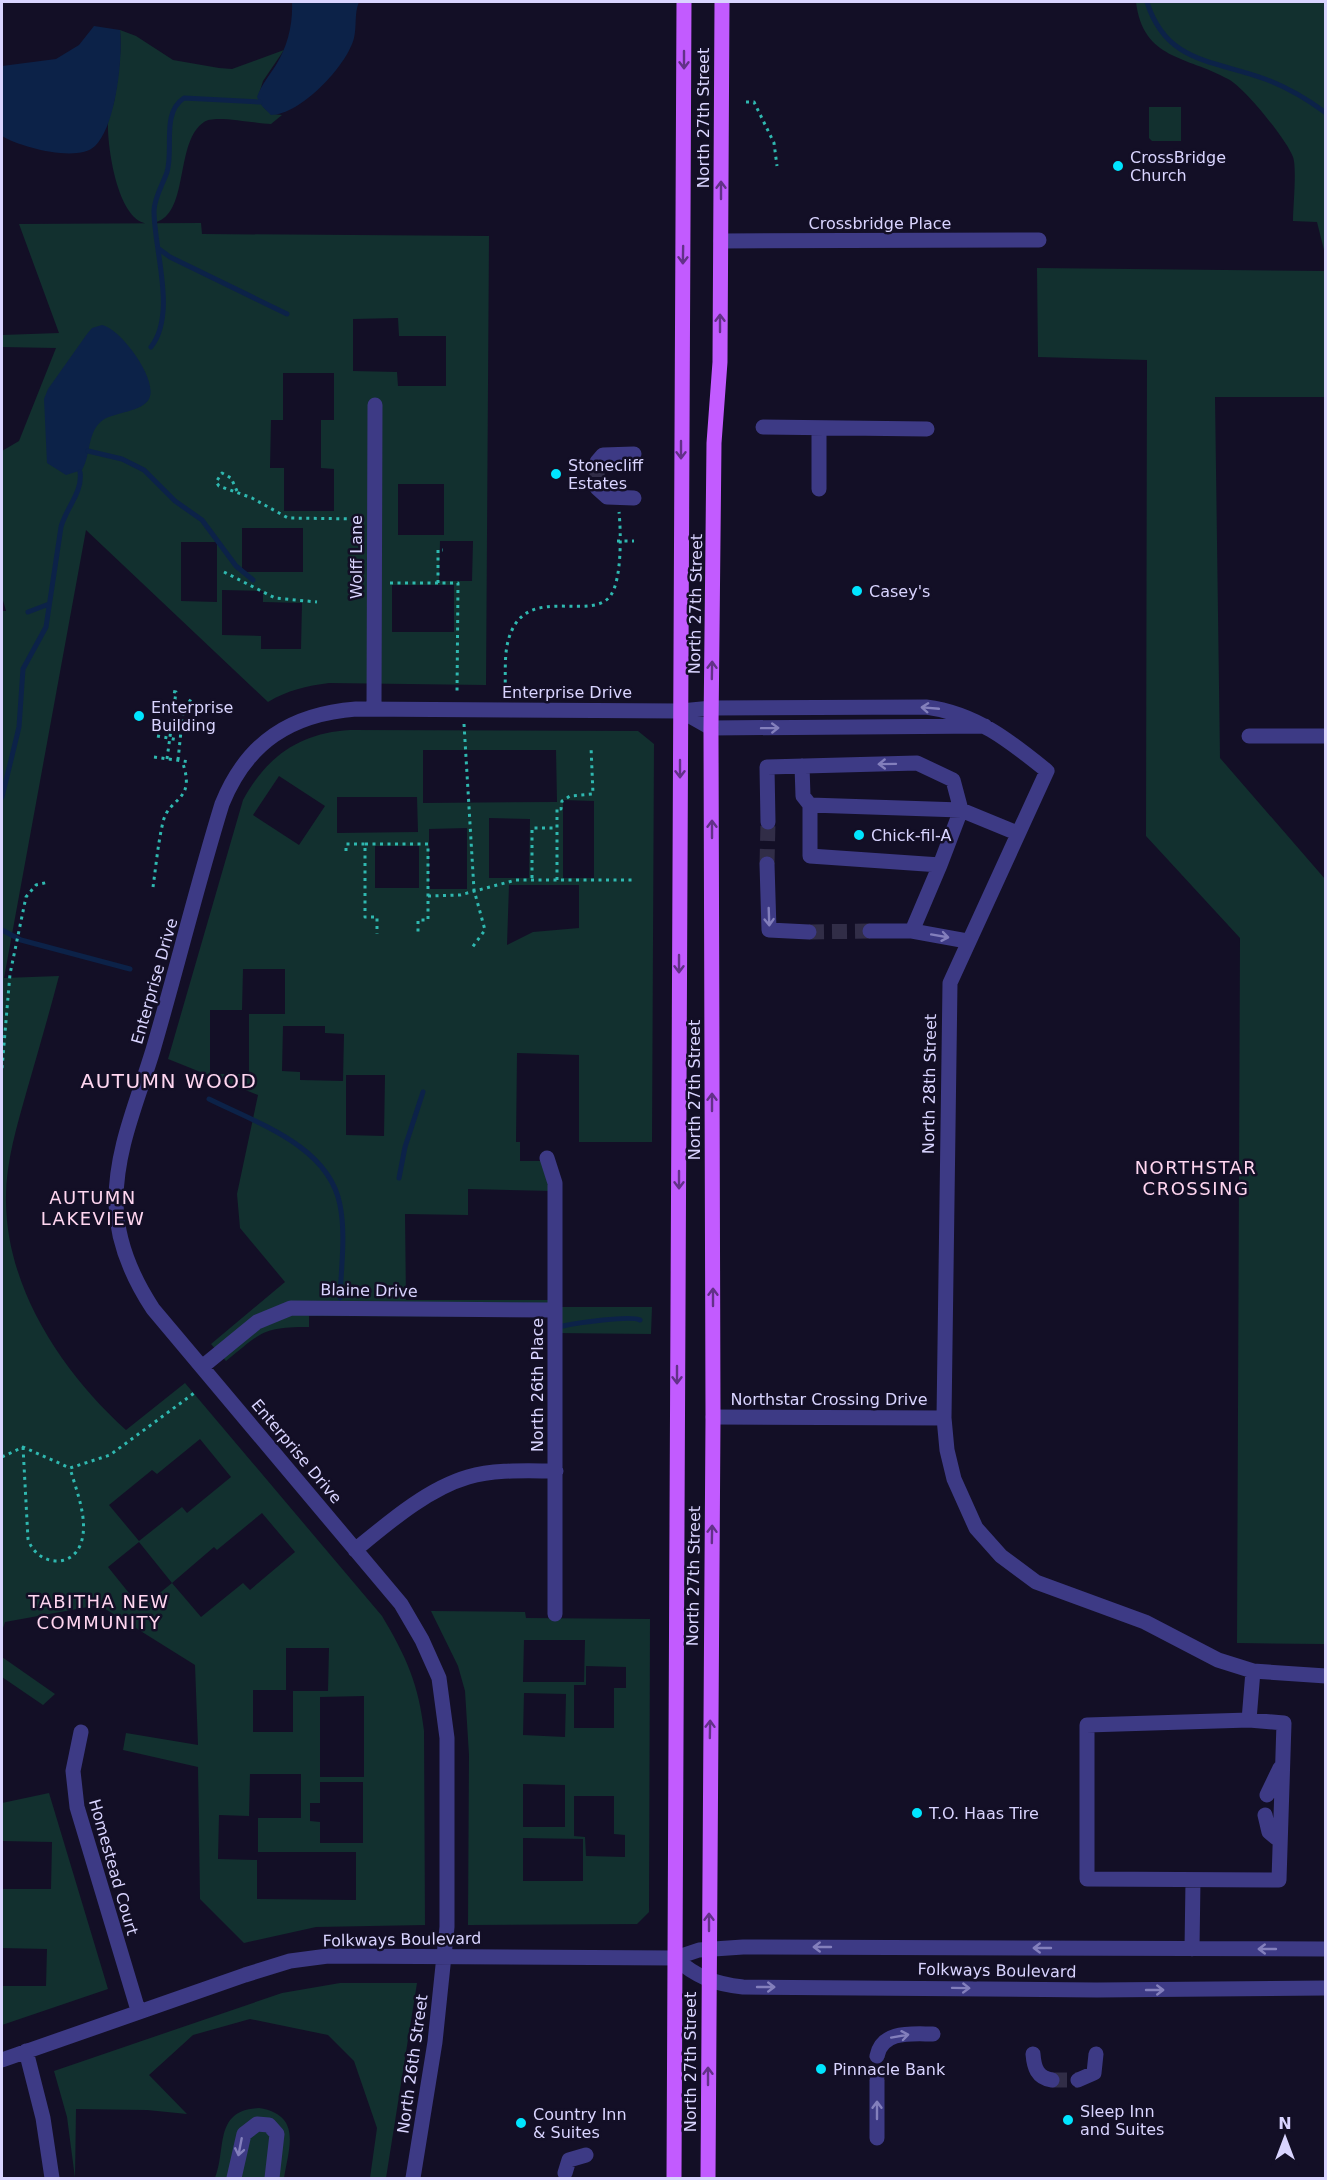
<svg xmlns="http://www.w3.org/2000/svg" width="1327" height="2180" font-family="'DejaVu Sans',sans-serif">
<rect width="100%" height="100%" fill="#130f26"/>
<path fill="#12302f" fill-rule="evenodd" d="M1136,2H1325V254L1317,222L1293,221C1293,207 1297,168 1293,157C1287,140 1244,87 1228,79C1187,56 1143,60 1136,2Z
M120,30L136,36L173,60L219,68L232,69L284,50L263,81L258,97C263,109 268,114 282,115L271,124C256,124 214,114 204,122C176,141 188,205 161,220C120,243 107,147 108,124C108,117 112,109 114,102C118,79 122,53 120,30Z
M1149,107H1181V141H1152L1149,138Z
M201,223L202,234L489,236L486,685L329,683C306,686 288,690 268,702L86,530L4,978L59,976C49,1014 38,1052 27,1090C17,1126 5,1164 6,1202C7,1290 63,1373 126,1430L185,1383L382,1616C406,1656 419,1685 424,1731L425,1925L316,1927L244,1943L200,1899L198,1767L123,1750L126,1733L198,1745L195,1665L99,1605L5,1622L2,1631V611H6L2,597V451L19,441L56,348L2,347V335L59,333L19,224ZM398,318L399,336H446V386H398L397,372L353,371V319ZM283,373H334V420H321V468L334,469V511H284V468H270L271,420H283ZM398,484H444V535H398ZM242,528H303V572H242ZM440,541H473L472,581H439ZM181,542H217V602L181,601ZM392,585H454V632H392ZM222,590L263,591V602L302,603L301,649H261V636L222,635ZM200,1439L231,1477L187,1513L182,1507L139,1541L109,1505L152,1470L157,1474ZM262,1513L295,1552L250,1590L243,1583L201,1617L172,1583L214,1547L217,1550ZM139,1542L172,1583L141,1608L108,1567ZM286,1648H329L328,1691H293V1732H253V1690H286ZM364,1696V1777H320V1697ZM250,1774H301V1818H258V1852H356V1900L257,1899V1860L218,1859L219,1815L249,1816ZM320,1782H363V1843H320V1822L310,1821V1803H320Z
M1037,268L1325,271V397H1215L1220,758L1325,879V1644L1237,1643L1240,938L1146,836L1147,360L1038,357Z
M350,730L638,731L654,744L652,1142H579V1055L517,1053L516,1142H520V1161H552L553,1191L468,1189V1215L405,1214L406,1300H555V1307H652L651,1334L554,1333V1317L309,1316V1327C262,1327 262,1332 226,1361L211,1344L285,1282L240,1228L237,1194L258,1095L168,1059L243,800C267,756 300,733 350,730ZM423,750H556L557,802L423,803ZM279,776L325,806L299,845L253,815ZM337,797H417L418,832L337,833ZM563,800L594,801V878H563ZM489,818L530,819L529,878H489ZM467,828V889H429V829ZM375,846H419V888H375ZM509,885H579V928L533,932L507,945ZM243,969H285V1014H249V1074H210V1010H242ZM283,1026H325V1033L344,1034L343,1081L300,1080V1072L282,1071ZM346,1075H385L384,1136L346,1135Z
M431,1611L525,1612L526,1618L650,1619L649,1912L637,1924L468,1925L469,1755L465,1691L458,1666ZM524,1640H585L584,1682H523ZM586,1666L626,1667V1688H614V1728H574V1685H586ZM524,1693L566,1694L565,1737L523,1735ZM523,1784L565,1785V1827H523ZM574,1796H614V1834L625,1835V1857L586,1856L585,1837L574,1836ZM523,1838L583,1839V1881H523Z
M2,1657L55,1694L43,1705L2,1677Z
M49,1793L108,1989L2,2025V1986H46L47,1949L2,1948V1889H51L52,1842L2,1841V1803Z
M340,1983H417L386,2178H370L377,2128L354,2061L328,2035L250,2019L193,2035L149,2075L187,2114L147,2110L76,2109L75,2178L67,2117L54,2071L282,1993Z
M259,2108C302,2115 289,2147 284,2178H215C227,2149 213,2110 259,2108Z"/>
<path fill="#0c2248" d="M292,2H359C354,14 357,25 354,38C347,66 300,115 271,115L262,106L257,97C262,84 269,76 276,65C288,46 293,23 292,2Z
M94,26L120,30C123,57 116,126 95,146C78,163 20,147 2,136V66L56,59L79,45Z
M102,325C120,328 159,380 149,399C142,412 115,412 103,420C87,431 91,455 82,470L66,475L47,463L44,399L48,389L87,334L92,328Z"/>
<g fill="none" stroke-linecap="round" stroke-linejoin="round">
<path stroke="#0c2248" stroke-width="5" d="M1147,2C1166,63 1213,60 1265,79C1287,87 1307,99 1326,113
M159,249L170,257L287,314
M151,347C177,314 154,250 154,211C154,198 163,184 167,172C174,149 161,113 184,98L260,102
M88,451L122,459L144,470L175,501L202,520L236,566L253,580
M28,612L49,604
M2,797L19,727L23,669L46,627L61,527C66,508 83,492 80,472
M2,930L21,940L130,969
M209,1099C257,1123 329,1146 340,1205C346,1235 341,1268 340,1298
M399,1178L405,1147L423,1092
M563,1326C576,1323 631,1315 640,1320"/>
<path stroke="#312d47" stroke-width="15" stroke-dasharray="15 8" stroke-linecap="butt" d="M597,462V488
M767,864L768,822
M809,932L870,931
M1052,2080H1078
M877,2081V2056"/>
<path stroke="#2fb8b0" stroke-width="3" stroke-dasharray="3 4.5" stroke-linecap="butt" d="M746,102H754L774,143L777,166
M237,491L231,478L222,473L216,482L219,486L252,498L288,518L360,519
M617,541H634
M224,572L275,598L317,602
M390,583H458L457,694
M438,583V550H443
M505,690C506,670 503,649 512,630C532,586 593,622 611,595C622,578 621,532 619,512
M464,724L474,890L485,930L471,949
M157,736L179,740
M154,757L190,762
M167,759L176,692L171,691
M178,760L183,712L191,699
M365,844H428V920H418V934
M346,851V844H365V917H377V934
M532,878V828H557
M557,880V808L561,809L562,801L570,796L593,794L591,747
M153,887C156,866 158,843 163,822C169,796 197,802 182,761
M428,896L460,895L516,880H635
M2,1068L10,974L26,897L36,885L49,882
M23,1447L28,1539C36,1565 72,1570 81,1543C89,1520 76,1490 70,1468
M2,1457L23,1447L70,1468L110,1455L197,1391"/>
<path stroke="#3d3a85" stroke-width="15" d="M721,241L1039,240
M763,427L927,429
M597,462L603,455L634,454
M597,488L607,497L634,498
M819,489V429
M374,708L375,405
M681,711L711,728L985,726
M1249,736H1326
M802,766L803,796L810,805
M768,822L767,767L917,763L953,780L961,810L940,865
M767,864L769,930L809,932
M870,931H912L967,941
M912,931L940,865L810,856V805L961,810L1017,833
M547,1158L555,1183V1614
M202,1367L257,1322L291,1308L555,1310
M713,1417L944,1418L947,1450L954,1479L976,1528L1001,1556L1036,1582L1145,1622L1218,1660L1253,1671L1326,1676
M355,1550C388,1523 427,1489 468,1477C496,1469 527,1471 556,1471
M1249,1720L1284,1723L1279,1880L1087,1879V1725Z
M1249,1720L1253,1671
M81,1732L73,1771L77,1807L138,2010
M1267,1795L1280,1768
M1265,1815L1269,1832L1280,1841
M1192,1949L1193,1880
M675,1958C696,1977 715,1984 743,1987L1097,1990L1326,1988
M26,2051L43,2118L52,2178
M1033,2054C1034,2067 1037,2078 1052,2080
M877,2056C882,2030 912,2034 933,2034
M2,2060L245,1975L290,1961L328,1956L675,1958L699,1950L743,1947L1326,1949
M1078,2080L1094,2073L1096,2054
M877,2138V2081
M565,2173L569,2160L586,2155
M234,2178L244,2134L257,2124L269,2125L277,2134L272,2178
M413,2178L435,2042L447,1927V1738L439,1678L422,1640L401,1604L153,1309C132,1277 117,1243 116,1204C115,1150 138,1100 153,1050C177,968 197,885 222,804C247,742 291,714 356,709L681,711L712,708L926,707C975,713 1010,741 1047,771L950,983L944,1418"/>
<path stroke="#c25bff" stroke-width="15" d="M674,2178L684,2
M708,2178L713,1417L711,728L714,443L720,362L722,2"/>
</g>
<defs><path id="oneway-shaft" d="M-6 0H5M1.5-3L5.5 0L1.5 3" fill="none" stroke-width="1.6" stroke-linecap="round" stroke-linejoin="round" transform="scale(1.5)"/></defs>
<g stroke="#623188">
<use href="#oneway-shaft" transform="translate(684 60) rotate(90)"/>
<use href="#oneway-shaft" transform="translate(721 190) rotate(-90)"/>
<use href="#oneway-shaft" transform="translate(683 255) rotate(91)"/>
<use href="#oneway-shaft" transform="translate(720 323) rotate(-90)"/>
<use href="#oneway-shaft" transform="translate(681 450) rotate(90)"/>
<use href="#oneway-shaft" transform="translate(712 670) rotate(-89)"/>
<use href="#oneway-shaft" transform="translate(680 769) rotate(90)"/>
<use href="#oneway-shaft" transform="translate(712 829) rotate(-90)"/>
<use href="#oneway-shaft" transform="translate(679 964) rotate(90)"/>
<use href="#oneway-shaft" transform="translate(712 1102) rotate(-90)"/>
<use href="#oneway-shaft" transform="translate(679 1180) rotate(90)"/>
<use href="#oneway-shaft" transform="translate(713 1297) rotate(-90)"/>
<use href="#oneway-shaft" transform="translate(677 1375) rotate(90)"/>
<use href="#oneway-shaft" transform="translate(712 1534) rotate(-89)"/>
<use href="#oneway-shaft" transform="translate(710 1729) rotate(-89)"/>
<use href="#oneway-shaft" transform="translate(709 1922) rotate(-90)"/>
<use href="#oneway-shaft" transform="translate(708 2076) rotate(-90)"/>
</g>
<g stroke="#837fbc">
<use href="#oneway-shaft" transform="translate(930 708) rotate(-175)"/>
<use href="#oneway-shaft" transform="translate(770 728) rotate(-1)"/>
<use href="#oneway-shaft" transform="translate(887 764) rotate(179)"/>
<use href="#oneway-shaft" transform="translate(769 917) rotate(88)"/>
<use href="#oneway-shaft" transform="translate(940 936) rotate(10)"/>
<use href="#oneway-shaft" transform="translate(822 1947) rotate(-180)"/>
<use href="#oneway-shaft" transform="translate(1042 1948) rotate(-180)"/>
<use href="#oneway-shaft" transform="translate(1267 1949) rotate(-180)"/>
<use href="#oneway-shaft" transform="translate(766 1987)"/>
<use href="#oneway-shaft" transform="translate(961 1988) rotate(1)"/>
<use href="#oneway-shaft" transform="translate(1155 1990)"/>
<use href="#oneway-shaft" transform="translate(900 2036) rotate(-10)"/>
<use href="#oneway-shaft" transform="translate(877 2110) rotate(-90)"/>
<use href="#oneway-shaft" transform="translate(240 2147) rotate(101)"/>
</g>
<g fill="#00e5ff" stroke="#130f26" stroke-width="2">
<circle cx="1118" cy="166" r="6"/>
<circle cx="556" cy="474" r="6"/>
<circle cx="857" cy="591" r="6"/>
<circle cx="139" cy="716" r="6"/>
<circle cx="859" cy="835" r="6"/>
<circle cx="917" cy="1813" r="6"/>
<circle cx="821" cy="2069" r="6"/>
<circle cx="1068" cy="2120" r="6"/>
<circle cx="521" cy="2123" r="6"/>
</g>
<g text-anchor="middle" stroke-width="5" stroke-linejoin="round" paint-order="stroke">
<g font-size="16" fill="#d9d4ff" stroke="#130f26">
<text transform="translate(703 118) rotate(-90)" y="6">North 27th Street</text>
<text x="880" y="229">Crossbridge Place</text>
<text transform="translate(356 557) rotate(-90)" y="6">Wolff Lane</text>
<text transform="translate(695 604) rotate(-89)" y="6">North 27th Street</text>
<text x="567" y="698">Enterprise Drive</text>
<text transform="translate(154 981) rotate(-74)" y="6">Enterprise Drive</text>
<text transform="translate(929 1084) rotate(-89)" y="6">North 28th Street</text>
<text transform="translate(694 1090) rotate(-90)" y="6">North 27th Street</text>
<text transform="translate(369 1290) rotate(1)" y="6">Blaine Drive</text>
<text transform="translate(537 1385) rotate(-90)" y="6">North 26th Place</text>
<text x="829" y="1405">Northstar Crossing Drive</text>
<text transform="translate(297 1451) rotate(50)" y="6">Enterprise Drive</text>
<text transform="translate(693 1576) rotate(-89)" y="6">North 27th Street</text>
<text transform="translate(114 1867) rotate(74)" y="6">Homestead Court</text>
<text transform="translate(402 1939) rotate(-1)" y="6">Folkways Boulevard</text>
<text transform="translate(997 1970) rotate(1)" y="6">Folkways Boulevard</text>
<text transform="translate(690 2062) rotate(-90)" y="6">North 27th Street</text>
<text transform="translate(412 2064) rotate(-82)" y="6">North 26th Street</text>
</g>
<g font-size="16" fill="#d9d4ff" stroke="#130f26" text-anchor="start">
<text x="1130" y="163">CrossBridge<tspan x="1130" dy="18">Church</tspan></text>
<text x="568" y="471">Stonecliff<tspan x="568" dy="18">Estates</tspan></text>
<text x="869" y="597">Casey's</text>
<text x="151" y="713">Enterprise<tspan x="151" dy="18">Building</tspan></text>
<text x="871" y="841">Chick-fil-A</text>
<text x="929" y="1819">T.O. Haas Tire</text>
<text x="833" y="2075">Pinnacle Bank</text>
<text x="1080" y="2117">Sleep Inn<tspan x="1080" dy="18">and Suites</tspan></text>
<text x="533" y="2120">Country Inn<tspan x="533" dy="18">&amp; Suites</tspan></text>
</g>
<g font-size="18" letter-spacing="1.5" fill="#ffd6f0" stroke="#130f26">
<text x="1196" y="1174">NORTHSTAR<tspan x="1196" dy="21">CROSSING</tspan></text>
<text x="93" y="1204">AUTUMN<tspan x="93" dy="21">LAKEVIEW</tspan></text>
<text x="99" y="1608">TABITHA NEW<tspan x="99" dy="21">COMMUNITY</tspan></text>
</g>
<g font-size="20" letter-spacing="1.5" fill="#ffd6f0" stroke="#130f26">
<text x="169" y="1088">AUTUMN WOOD</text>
</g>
</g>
<rect width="1327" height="2180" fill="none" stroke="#d9d4ff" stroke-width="6"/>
<g transform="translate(1285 2138)" stroke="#130f26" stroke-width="4.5" paint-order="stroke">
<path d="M0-4.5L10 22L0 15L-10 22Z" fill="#d9d4ff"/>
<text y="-9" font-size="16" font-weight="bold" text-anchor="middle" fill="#d9d4ff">N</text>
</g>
</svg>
